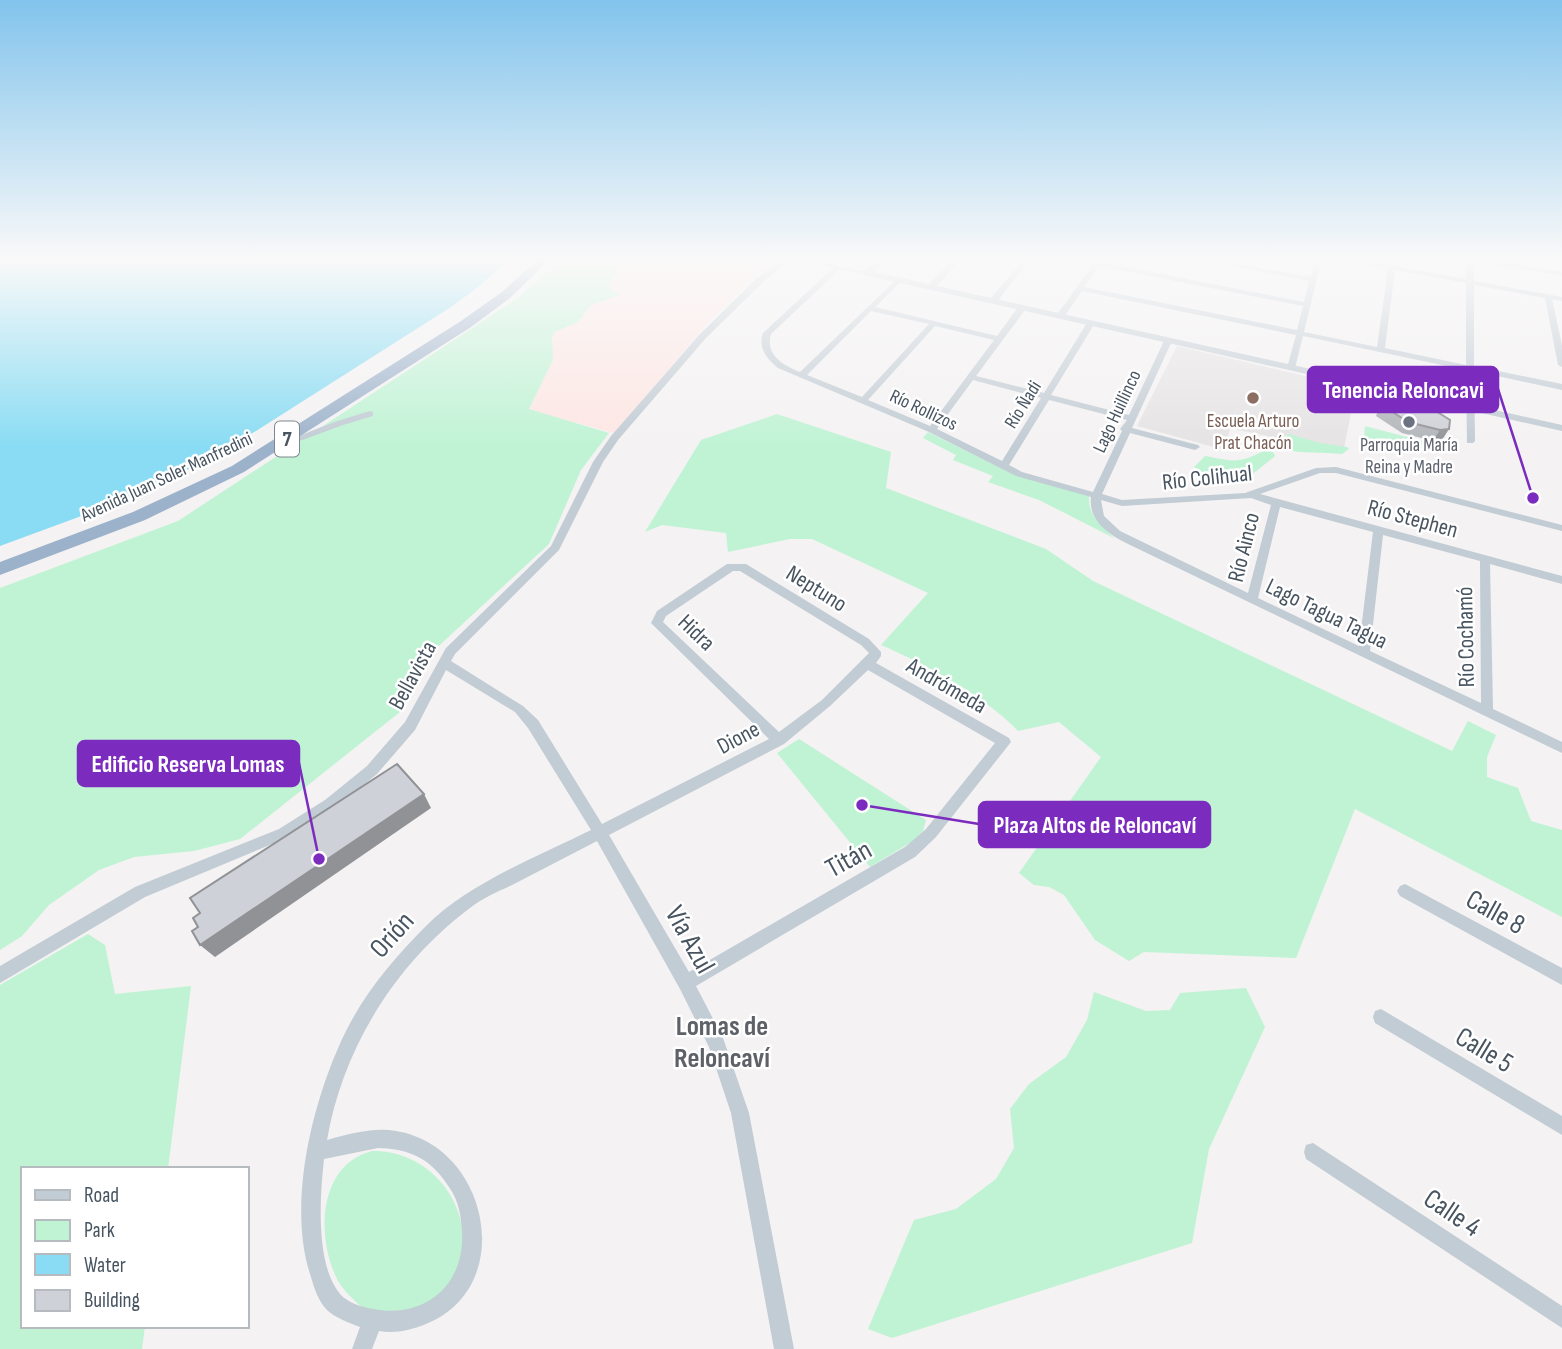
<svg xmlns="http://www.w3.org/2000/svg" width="1562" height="1349" font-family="'Sofia Sans Condensed',sans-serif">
<rect width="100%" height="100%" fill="#f4f2f2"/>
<path fill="#e5e3e4" d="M1177,346L1356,388L1343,453L1230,428L1225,450L1137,426Z"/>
<path fill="#fde6e3" d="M623,258H775L713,317L614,433L529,410L552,360L551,337L555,332L578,322L591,305L619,295L609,288Z"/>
<path fill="#bff3d4" d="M562,258H623L609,288L620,295L591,305L578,322L555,332L552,337L553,360L529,409L609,433L581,470L549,544L429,655L400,712L240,839L194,851L134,857L99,870L49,905L22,936L0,950V588L178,521L518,298Z
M777,414L891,452L886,488L1046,549L1093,581L1448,749L1452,751L1468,721L1496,735L1487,757V777L1518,788L1531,821L1562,830V917L1355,809L1296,958L1144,952L1129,961L1095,940L1064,895L1049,887L1034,885L1019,873L1101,757L1059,722L1018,731C984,695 927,665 881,645L928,593L812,539H790L728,552L726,533L662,525L645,532L701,440Z
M1365,426L1449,448L1447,453L1397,444L1391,447L1370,445L1364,439Z
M928,432L1011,473L1089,496C1088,516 1101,525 1114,538L1039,500L988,482L993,476L953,460L956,455L923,438Z
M1289,434L1320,443L1347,447L1349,449L1342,454C1323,452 1296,454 1280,448C1278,440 1282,438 1289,434Z
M1264,451L1273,452L1275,456L1249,477L1236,476L1227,471L1203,473L1194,467L1205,456C1233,461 1238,464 1264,451Z
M799,739L926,820L923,831L913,841L870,867L777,753Z
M88,934L105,945L115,994L191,986L168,1169H23V1326H145L142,1349H0V985Z
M1246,988L1265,1027L1209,1149L1192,1243L892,1338L868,1329L914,1220L956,1209L996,1179L1014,1148L1010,1109L1029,1084L1066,1057L1087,1020L1094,992L1146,1011L1170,1010L1180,993Z
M372,1151C427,1150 471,1200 462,1256C459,1273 443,1294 435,1309L368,1312C357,1303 346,1294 338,1281C316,1239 317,1165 372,1151Z"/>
<path fill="#89dcf3" d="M0,258H511L478,287L451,307L218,455L122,501L0,546Z"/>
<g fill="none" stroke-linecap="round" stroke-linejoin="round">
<path fill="#c2ccd4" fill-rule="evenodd" d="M784,258H791L763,282L706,338L618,440L603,462L559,550L455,654L451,661L523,706L538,720L602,824L769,739L651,623L657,611L727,564H746L869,639L881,652V656L876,663L1009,738L1011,742L936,837L915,857L696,986L723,1038L749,1113L794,1349H774L731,1113L709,1047L680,989L597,841C570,855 543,869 516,883C502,890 486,896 474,905C397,961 343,1047 327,1140C350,1134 373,1127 396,1131C489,1146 518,1287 426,1324C411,1330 395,1334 379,1331L372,1349H352L360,1327C350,1323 335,1318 327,1310C319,1302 314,1288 311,1277C286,1204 313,1098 346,1031C366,991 395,957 426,926C469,883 537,857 591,830L528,728L515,712L446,670L415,730L377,774L335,808L289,837L145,897L0,983V966L135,887L279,829L325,800L367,766L405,722L446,648L551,546L593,462L611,436L700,334L757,278ZM733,571H740L861,645L869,653L822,700L779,732L663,622L666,616ZM868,670L995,743L926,829L905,847L689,972L609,835L784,744L830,706ZM378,1148C411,1149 431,1159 449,1187C459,1201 461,1216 462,1232C465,1285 425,1319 373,1309C362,1307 348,1303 340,1294C315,1264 320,1196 324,1159Z
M793,258H804L871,273L867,275L840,269L771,334C765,355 783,365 800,372L898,278H901V282L875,307L997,336L1019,306H1025V310L976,376L1044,393L1088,321H1094L1095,323L1051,395L1129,415L1164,341L1171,339L1172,341L1132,428L1198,445L1200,447L1195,450L1130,433L1102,494L1122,500L1245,493L1316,468L1336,467L1562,525V531L1336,473H1320L1260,494L1562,576V584L1490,564L1493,709L1562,742V753L1126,543C1108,534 1088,520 1091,497L1016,476L929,432L778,368C766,358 758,348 763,333L833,268L794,259ZM871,311L929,324L862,397L807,375ZM935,326L994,340L930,426L868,400ZM973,380L1041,398L1002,461L937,429ZM1049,400L1127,420L1120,429L1122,431L1093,492L1022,472L1009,465ZM1251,498L1271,505L1248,593L1120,531L1104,516L1101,500L1122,506ZM1280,507L1373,532L1359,646L1258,598ZM1383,535L1480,561L1481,703L1370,651Z
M955,258H962L934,289H928V285Z
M1025,258H1031L996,303H990V299Z
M1098,258H1104L1102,262L1304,302L1309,281L1193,258H1205L1311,277L1316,258H1322L1304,332L1377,347L1388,269L1340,260L1337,258H1349L1466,279L1467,260L1462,258H1475L1562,272V276L1473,261L1474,281L1562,297V301L1552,299L1562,345V367L1558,365L1545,298L1474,285V366L1562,384V390L1474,371L1475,441L1473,443H1467L1466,370L1303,336L1295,368L1291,370L1287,368L1296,335L1082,291L1063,318H1057L1056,316ZM1099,266L1303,306L1297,330L1084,287ZM1395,270L1466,283V365L1385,348Z
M370,411L373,412V416L343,425L278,449L275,450L270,447L337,421Z
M1405,884L1562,968V985L1400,896L1397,891L1400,886Z
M1381,1009L1562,1116V1135L1375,1023L1373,1017L1375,1011Z
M1313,1143L1562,1306V1328L1306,1159L1304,1152L1306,1145Z"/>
<path fill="#c2ccd4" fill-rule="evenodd" d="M879,258H888L874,272L1562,425V431L864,275V271Z"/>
<path fill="#9cb2cb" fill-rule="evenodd" d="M539,258H551L510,298L471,327L244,472L145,520L0,575V562L133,512L232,466L461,321L502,292Z"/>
</g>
<path fill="#b1b4b9" d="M1372,392L1439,413L1442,440L1433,441L1402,433L1376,416L1378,411L1366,403Z"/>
<path fill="#909296" d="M1449,429L1442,440L1433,441L1440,430Z
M424,794L431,808L215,957L200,945Z"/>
<path fill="#ced1d7" stroke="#909296" stroke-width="2" d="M1405,391L1426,398L1442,408L1439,413L1450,420L1449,429L1440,430L1408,422L1382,405L1385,400L1372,392Z
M397,764L424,794L200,945L192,931L198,927L193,918L200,913L190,898Z"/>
<linearGradient id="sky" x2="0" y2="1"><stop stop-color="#82c4ec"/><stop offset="0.58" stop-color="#faf9f9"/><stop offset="1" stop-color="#faf9f9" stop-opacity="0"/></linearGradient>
<rect width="1562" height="447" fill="url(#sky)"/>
<circle fill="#8d6e63" stroke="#fff" stroke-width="2.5" cx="1253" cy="398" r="7"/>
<circle fill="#6b7280" stroke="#fff" stroke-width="2.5" cx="1409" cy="422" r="7"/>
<g text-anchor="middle" stroke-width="5" stroke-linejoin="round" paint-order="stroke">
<g font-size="19" fill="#485561" stroke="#fff">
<text transform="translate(1022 404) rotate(-58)" y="7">Río Ñadi</text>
<text transform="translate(924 409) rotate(25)" y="7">Río Rollizos</text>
<text transform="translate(1116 411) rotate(-65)" y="7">Lago Huillinco</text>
<text transform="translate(166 476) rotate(-25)" y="7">Avenida Juan Soler Manfredini</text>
</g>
<g font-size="19" fill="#785e54" stroke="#fff">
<text x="1253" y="427">Escuela Arturo<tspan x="1253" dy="22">Prat Chacón</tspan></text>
</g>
<g font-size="19" fill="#5b616d" stroke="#fff">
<text x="1409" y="451">Parroquia María<tspan x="1409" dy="22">Reina y Madre</tspan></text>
</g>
<rect fill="#fff" stroke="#7f8890" stroke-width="2" x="275" y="421.5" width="24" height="35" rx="5"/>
<g font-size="21" font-weight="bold" fill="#485561">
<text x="287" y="446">7</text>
</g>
<g font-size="23" fill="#485561" stroke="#fff">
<text transform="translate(1207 477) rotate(-6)" y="8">Río Colihual</text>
<text transform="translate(1413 518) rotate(15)" y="8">Río Stephen</text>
<text transform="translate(1243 547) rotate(-76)" y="8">Río Ainco</text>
<text transform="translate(817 588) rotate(32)" y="8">Neptuno</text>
<text transform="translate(1327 613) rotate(26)" y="8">Lago Tagua Tagua</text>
<text transform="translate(697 632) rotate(44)" y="8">Hidra</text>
<text transform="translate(1465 637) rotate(-91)" y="8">Río Cochamó</text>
<text transform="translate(412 675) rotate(-61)" y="8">Bellavista</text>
<text transform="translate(947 685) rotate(30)" y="8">Andrómeda</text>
<text transform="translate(738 737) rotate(-28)" y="8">Dione</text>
</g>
<g font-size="28" fill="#485561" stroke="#fff">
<text transform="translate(848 858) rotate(-29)" y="10">Titán</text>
<text transform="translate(1496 911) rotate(29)" y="10">Calle 8</text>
<text transform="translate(391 934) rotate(-48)" y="10">Orión</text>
<text transform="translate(691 939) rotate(61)" y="10">Vía Azul</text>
<text transform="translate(1485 1049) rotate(31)" y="10">Calle 5</text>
<text transform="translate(1453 1212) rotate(34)" y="10">Calle 4</text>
</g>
<g font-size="28" font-weight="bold" fill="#5e6268" stroke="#fff">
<text x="722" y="1035">Lomas de<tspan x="722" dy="32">Reloncaví</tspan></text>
</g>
</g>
<path fill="none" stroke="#7b2cbf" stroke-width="2.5" d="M1533 498L1498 389M319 859L299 763M862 805L979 824"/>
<g fill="#7b2cbf" stroke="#fff" stroke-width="2.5">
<circle cx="1533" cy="498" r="7"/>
<circle cx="319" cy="859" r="7"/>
<circle cx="862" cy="805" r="7"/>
</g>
<g fill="#7b2cbf" stroke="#7b2cbf" stroke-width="2.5">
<rect x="1308" y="367" width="190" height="45" rx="7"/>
<rect x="78" y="741" width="221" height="45" rx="7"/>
<rect x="979" y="802" width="231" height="45" rx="7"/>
</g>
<g font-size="24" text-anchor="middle" font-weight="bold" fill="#fff">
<text x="1403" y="398">Tenencia Reloncavi</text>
<text x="188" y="772">Edificio Reserva Lomas</text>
<text x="1095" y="833">Plaza Altos de Reloncaví</text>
</g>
<rect x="21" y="1167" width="228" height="161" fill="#ffffff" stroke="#b6bbc0" stroke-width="2"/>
<rect x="35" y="1190" width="35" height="10" fill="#c2ccd4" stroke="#b6bbc0" stroke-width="2"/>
<text x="84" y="1202" font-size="21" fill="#485561">Road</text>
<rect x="35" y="1220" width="35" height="21" fill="#bff3d4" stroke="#b6bbc0" stroke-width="2"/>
<text x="84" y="1237" font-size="21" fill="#485561">Park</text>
<rect x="35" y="1254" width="35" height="21" fill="#89dcf3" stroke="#b6bbc0" stroke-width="2"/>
<text x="84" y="1272" font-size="21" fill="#485561">Water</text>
<rect x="35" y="1290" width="35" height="21" fill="#ced1d7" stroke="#b6bbc0" stroke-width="2"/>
<text x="84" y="1307" font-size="21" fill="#485561">Building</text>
</svg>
